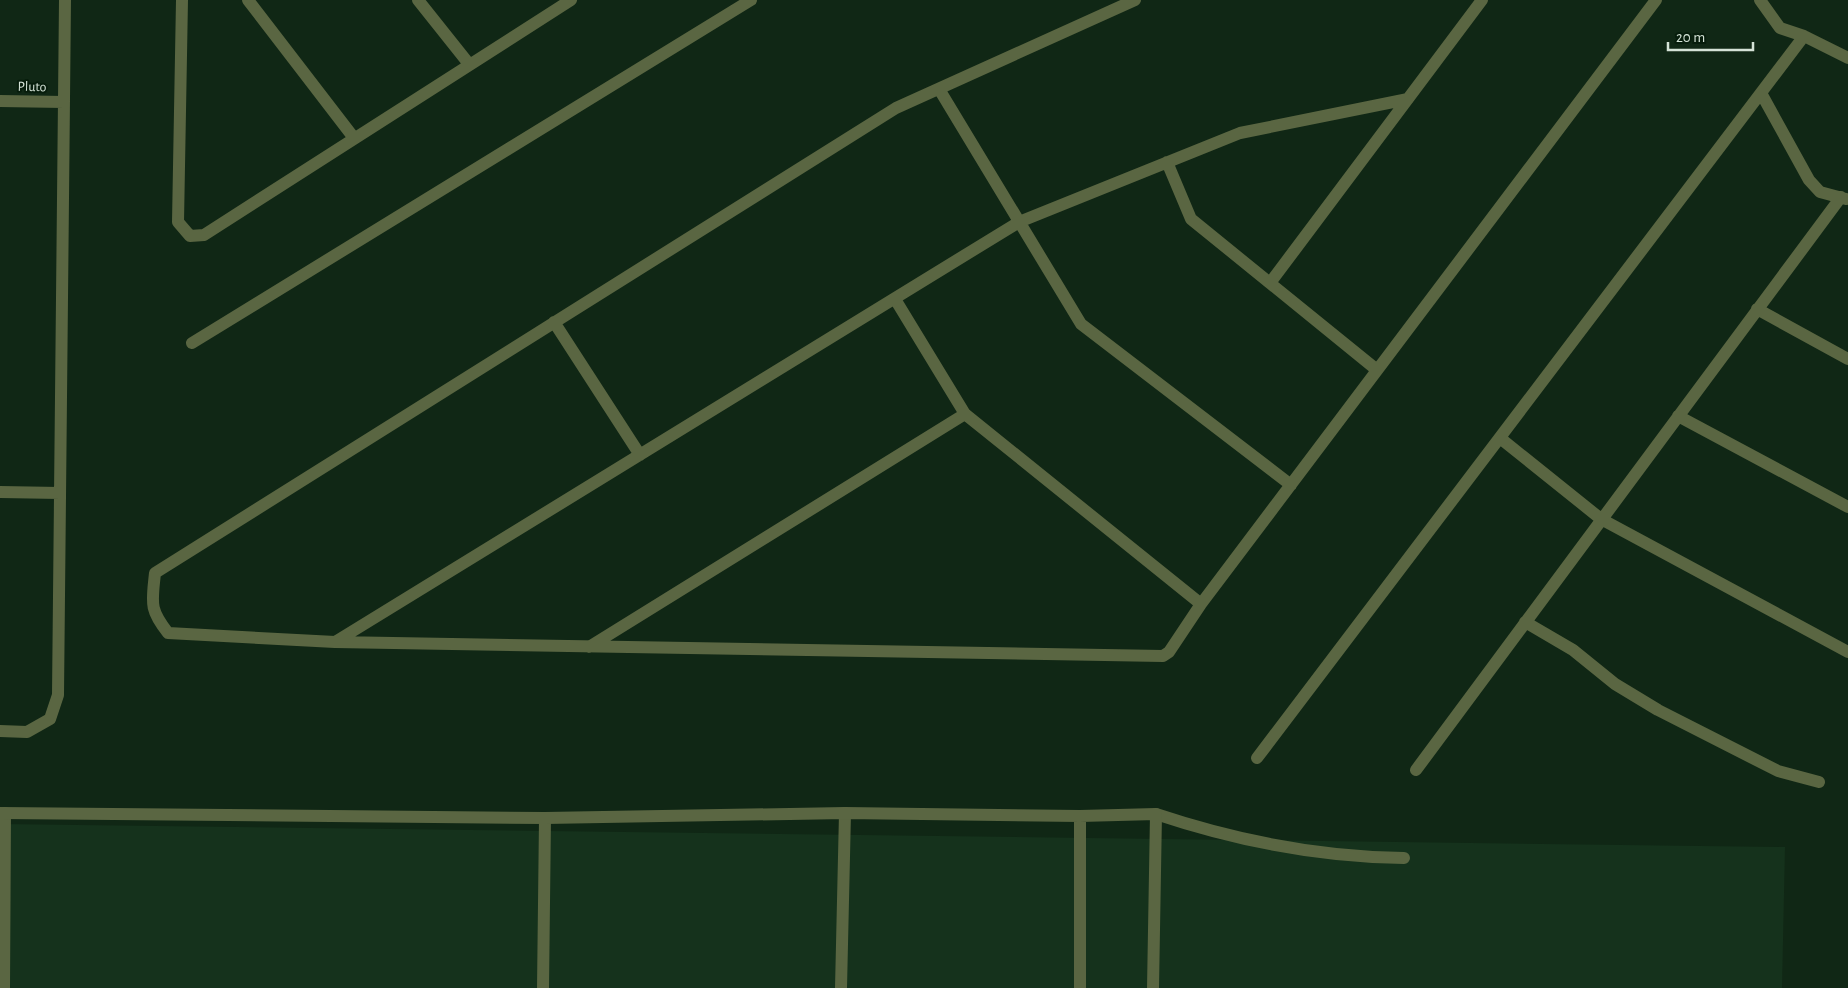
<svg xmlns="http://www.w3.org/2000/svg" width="1848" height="988" font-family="'Alegreya Sans',sans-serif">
<rect width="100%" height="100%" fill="#102715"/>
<path fill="#15321c" d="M0,824L1785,847L1782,988H0Z"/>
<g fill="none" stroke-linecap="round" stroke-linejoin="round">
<path stroke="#5a6642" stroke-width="12" d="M182,0L178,222L190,236L204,235L571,0
M248,0L354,138
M418,0L469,64
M192,343L751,0
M1156,814C1237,841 1319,857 1404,858
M4,988L5,813
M543,988L545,818
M841,988L845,813"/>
<path stroke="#5a6642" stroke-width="12" d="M1135,0L896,108L155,573C152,603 149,609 168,633L335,642L1163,656L1169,652L1201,604L1656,0
M1760,0L1780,28L1804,36L1848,58
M939,89L1081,324L1291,485
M1761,93L1809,180L1820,192L1846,199
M0,101L64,102
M1167,162L1191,219L1377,370
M1270,283L1482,0
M895,299L965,414L1201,604
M1757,309L1848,359
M554,322L640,455
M1678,416L1848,507
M1500,438L1601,519L1848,652
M0,492L60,493
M1525,622L1573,650L1615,684L1658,710L1778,771L1819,782
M335,642L1019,222L1240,133L1408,99
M589,647L965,414
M0,731L27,732L50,719L58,695L65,0
M1257,758L1804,36
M1416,770L1841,197
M0,813L545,818L845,813L1080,816L1156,814L1153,988
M1080,988V816"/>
</g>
<g text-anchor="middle" stroke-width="4" stroke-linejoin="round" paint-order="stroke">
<g font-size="14" fill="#d5e3d7" stroke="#071d0c">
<text transform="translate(32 86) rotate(1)" y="5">Pluto</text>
</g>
</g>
<path d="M1668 42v8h85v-8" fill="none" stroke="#d5e3d7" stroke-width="2.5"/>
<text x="1676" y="42" font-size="15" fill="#d5e3d7" stroke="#071d0c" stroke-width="4" paint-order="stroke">20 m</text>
</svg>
